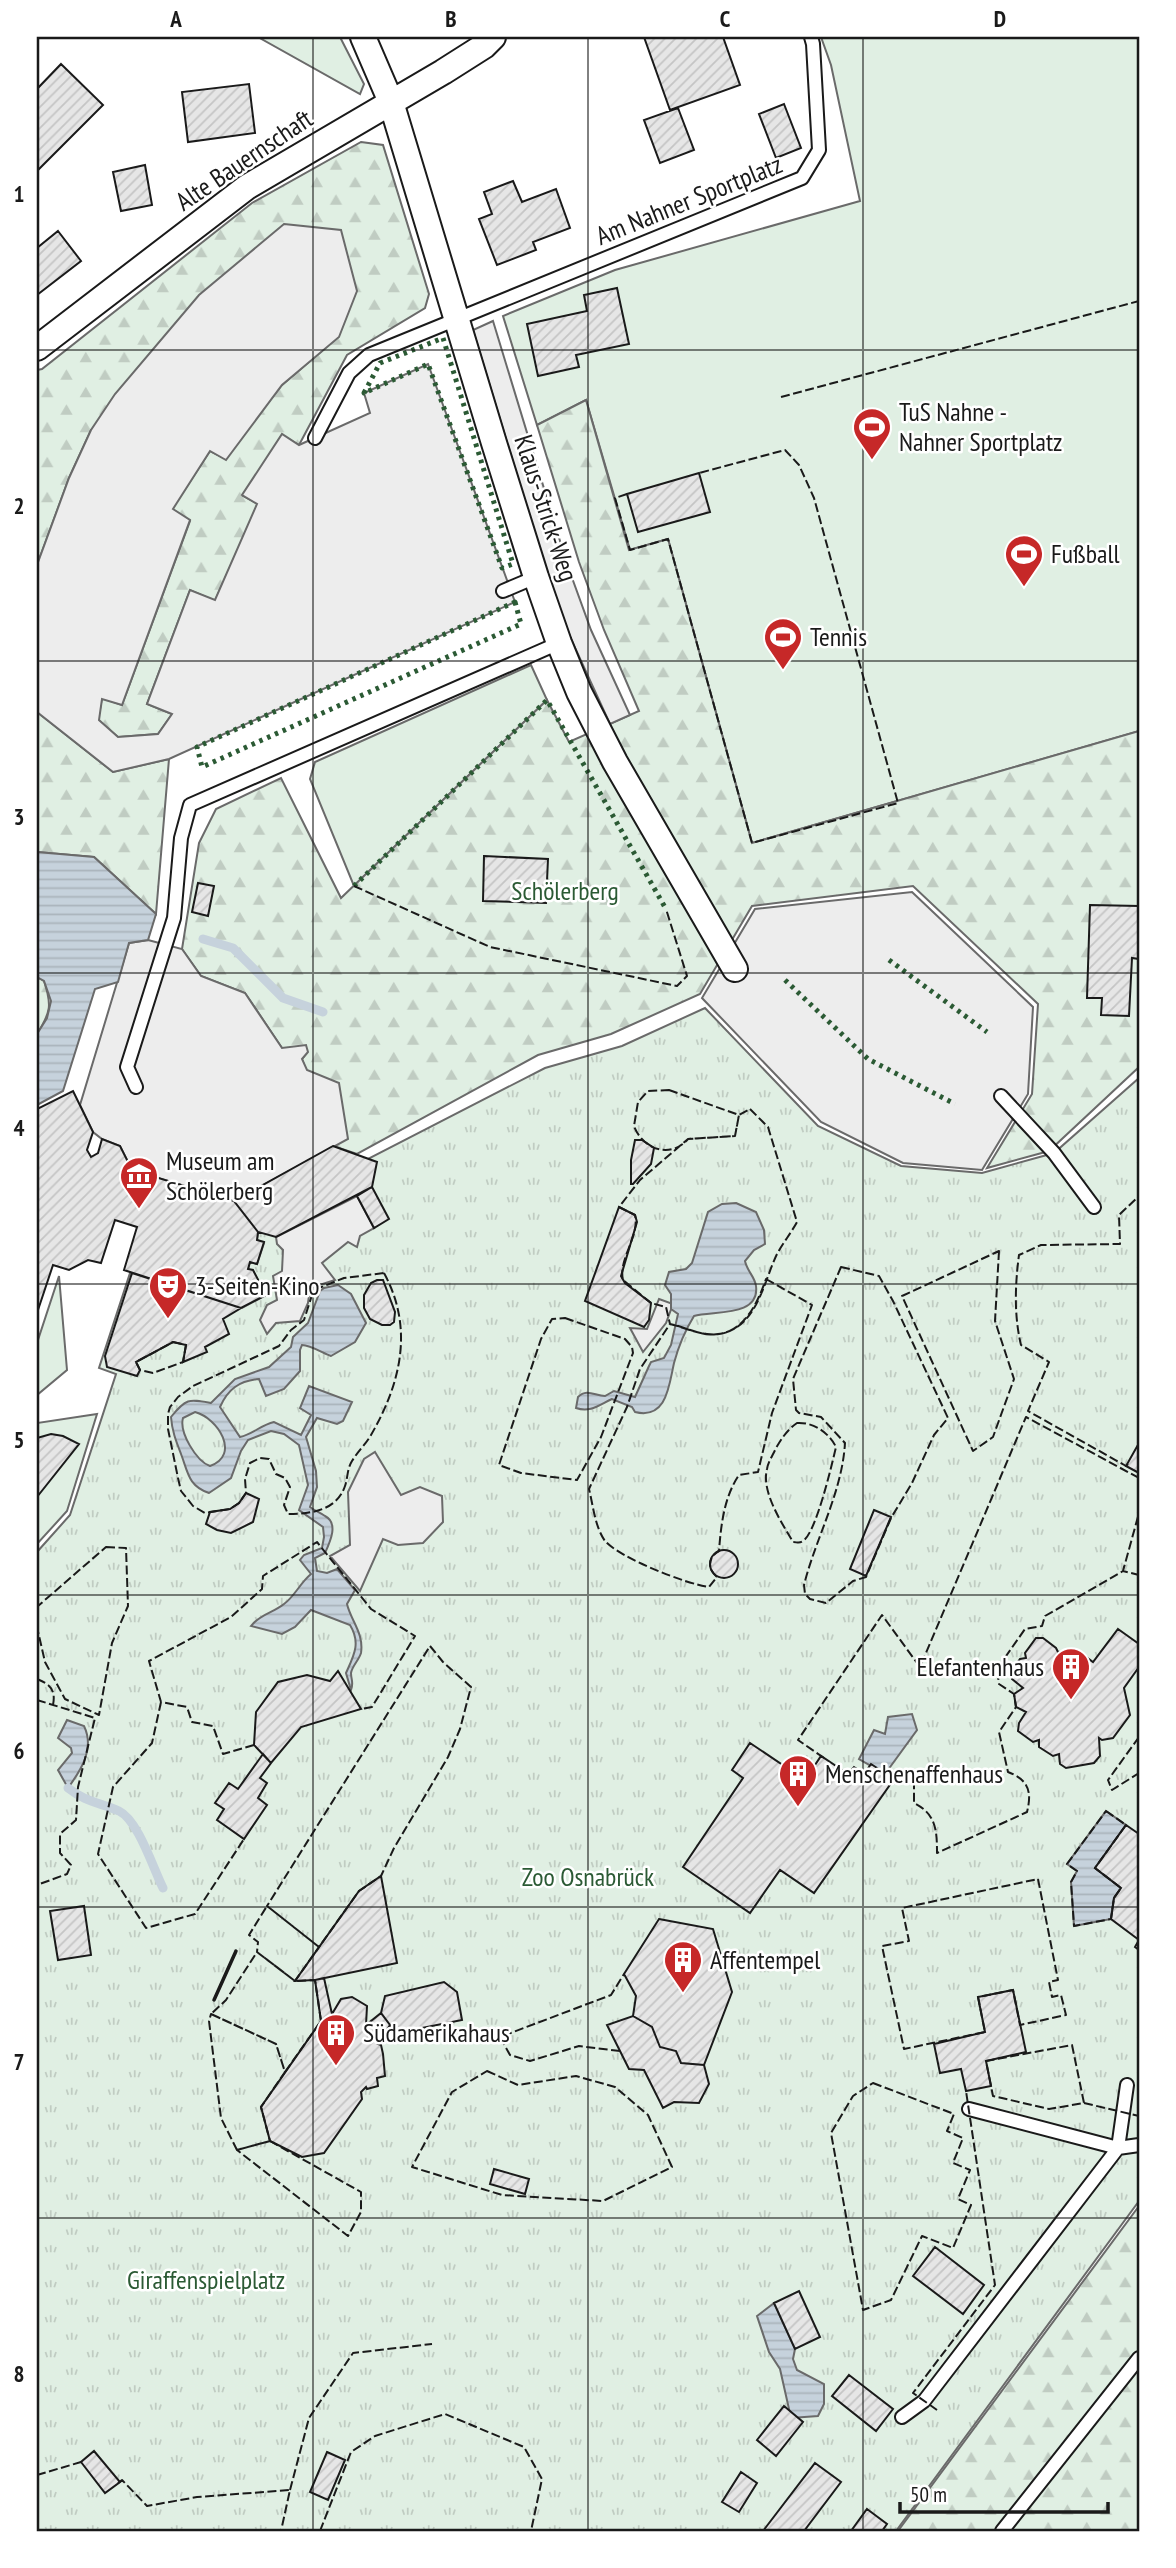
<svg xmlns="http://www.w3.org/2000/svg" width="1176" height="2568" font-family="'PT Sans Narrow',sans-serif">
<defs>
<pattern id="forest-firs" width="22" height="20" patternUnits="userSpaceOnUse" patternTransform="scale(1.75)"><rect width="22" height="20" fill="#e0efe3"/><path d="M5 1l3.5 6h-7zM16 11l3.5 6h-7z" fill="#c0ccc2"/></pattern>
<pattern id="park-tufts" width="24" height="20" patternUnits="userSpaceOnUse" patternTransform="scale(1.75)"><rect width="24" height="20" fill="#e0efe3"/><path d="M3 7l-1-3M5 7V3M7 7l1-3M15 17l-1-3M17 17v-4M19 17l1-3" fill="none" stroke="#c0ccc2"/></pattern>
<pattern id="water-rules" width="6" height="5" patternUnits="userSpaceOnUse" patternTransform="scale(1.75)"><rect width="6" height="5" fill="#c6d2dc"/><path d="M0 2.5h6" fill="none" stroke="#aab4bc"/></pattern>
<pattern id="building-hatch" width="6" height="6" patternUnits="userSpaceOnUse" patternTransform="scale(1.75)"><rect width="6" height="6" fill="#e6e6e6"/><path d="M-1 1l2-2M0 6l6-6M5 7l2-2" fill="none" stroke="#c5c5c5"/></pattern>
</defs>
<rect width="100%" height="100%" fill="#fff"/>
<path fill="#e0efe3" stroke="#6a6a6a" stroke-width="2" d="M258,37H340L364,84L360,94Z
M821,37H1139V731L752,843L668,539L630,550L586,400L537,425L503,316L615,270L860,201L831,65Z
M531,665L547,700L354,886L310,779L315,762Z
M59,1276L67,1370L37,1395V1343Z
M97,1414L67,1511L37,1544V1423Z"/>
<path fill="url(#forest-firs)" stroke="#6a6a6a" stroke-width="2" d="M361,142L383,145L429,294L425,308L347,355L299,445L282,435L243,496L258,504L215,601L190,590L147,704L172,714L158,734L118,737L98,720L102,698L122,705L190,521L172,509L210,451L224,458L282,385L339,336L91,430L69,478L37,565V370L42,369L252,203Z
M586,400L629,550L668,539L752,843L1139,731V1067L1049,1151L987,1168L1032,1094L1038,1004L913,886L752,906L700,994L611,1034L538,1055L357,1154L333,1146L302,1059L306,1054L282,1048L245,993L201,976L182,949L199,843L216,809L281,778L341,898L547,700L569,742L639,711L604,630L579,562L537,425Z
M37,712L113,772L169,759L156,914L94,857L37,852Z
M37,977L44,981C52,1005 51,1012 37,1034Z
M1139,2206V2531H898Z"/>
<path fill="url(#park-tufts)" stroke="#6a6a6a" stroke-width="2" d="M705,1008L818,1126L901,1166L982,1173L1054,1153L1139,1078V2201L896,2531H37V1552L70,1515L116,1374L99,1368L130,1273L242,1308L266,1295L253,1271L248,1269L250,1262L257,1264L264,1243L257,1240L258,1232L323,1182L545,1068L622,1046Z"/>
<path fill="#ededed" stroke="#6a6a6a" stroke-width="2" d="M284,224L341,230L357,291L339,337L282,385L226,460L210,451L173,509L190,520L122,705L102,699L99,720L118,737L158,734L172,714L147,704L190,590L215,600L257,504L242,495L282,434L299,445L370,413L364,393L428,364L515,602L169,759L113,772L37,712V565L69,478L91,430L115,394L199,295Z
M493,321L567,564L591,630L630,715L610,724L571,639L546,571L473,330Z
M912,892L1033,1007L1028,1094L982,1170L903,1163L821,1122L702,998L755,909Z
M148,940L182,949L201,976L245,993L282,1048L306,1045L308,1052L302,1059L307,1070L339,1083L348,1139L234,1201L132,1170L120,1146L102,1139L93,1132L80,1105L129,943Z
M357,1196L374,1228L360,1236L357,1247L348,1242L322,1263L335,1280L310,1288L308,1303L300,1321L276,1323L267,1334L260,1320L267,1305L277,1300L273,1276L282,1271L283,1250L277,1244L276,1237Z
M659,1299L673,1304L666,1323L643,1352L630,1328L647,1329Z
M375,1452L401,1495L420,1487L442,1496L443,1522L423,1543L398,1545L383,1539L360,1591L330,1556L350,1545L348,1492L364,1459Z"/>
<path fill="url(#water-rules)" stroke="#6a6a6a" stroke-width="2" fill-rule="evenodd" d="M37,852L94,857L156,914L148,940L129,943L118,982L95,989L63,1091L37,1105V1034L47,1018L51,1001L44,981L37,977Z
M736,1203L756,1212L764,1230L765,1244L754,1250L745,1261C747,1271 755,1277 756,1286C760,1318 712,1310 694,1316C686,1329 678,1348 674,1363C669,1385 667,1420 635,1412L632,1407L612,1399C599,1405 590,1413 576,1408L578,1397C587,1388 595,1396 605,1396L614,1391L635,1397L649,1366L651,1362L664,1358L671,1345L678,1314L671,1309V1294L665,1285L669,1272L686,1269L692,1263L708,1212L722,1204Z
M338,1285L351,1294L366,1323L355,1342L331,1356C323,1353 310,1345 302,1345L300,1350V1371L284,1389L266,1396L259,1379C239,1381 228,1389 220,1407L240,1437C253,1434 261,1425 274,1422L301,1435L311,1415L300,1408L309,1386L352,1402L343,1421L337,1424L317,1418L306,1437L316,1471L317,1487L310,1507C315,1511 319,1512 325,1516C339,1523 330,1542 325,1553L315,1558L317,1571L327,1573L337,1569L355,1590L347,1604C351,1621 364,1633 361,1653C359,1660 352,1666 351,1673C351,1680 354,1682 351,1690L346,1673C354,1655 361,1643 350,1625L311,1610L295,1627L282,1634L251,1626C260,1614 273,1613 284,1604C295,1596 300,1583 311,1574L300,1560L304,1555L322,1548L324,1537L323,1527L299,1510L308,1485L299,1445L284,1434L271,1431L248,1440L241,1451L231,1478L209,1493C188,1486 188,1472 181,1454C176,1441 172,1431 171,1417C186,1398 189,1399 211,1403L235,1379L269,1367L291,1347L293,1337L308,1323L320,1291L324,1288ZM195,1412C218,1418 241,1455 210,1466C196,1461 179,1432 183,1418Z
M912,1714L917,1730L885,1774L859,1759L874,1730L885,1734L888,1717Z
M67,1720L84,1726C95,1749 81,1770 68,1788L58,1770L72,1753L71,1748L58,1738Z
M1106,1811L1126,1825L1095,1868L1121,1888L1114,1898L1111,1919L1074,1926L1071,1882L1077,1871L1067,1864Z
M774,2303L795,2349L793,2359L797,2370L824,2384V2404L818,2416L791,2418L780,2369L769,2352L757,2316Z"/>
<g fill="none" stroke-linecap="round" stroke-linejoin="round">
<path stroke="#c6d2dc" stroke-width="9" d="M203,939L233,948L283,998L323,1012
M68,1788C87,1803 99,1802 119,1811C138,1820 153,1868 163,1888"/>
</g>
<path fill="url(#building-hatch)" stroke="#1a1a1a" stroke-width="2" d="M644,37H723L740,85L670,110Z
M61,64L103,105L37,171V89Z
M249,84L255,133L188,142L182,92Z
M784,104L801,148L776,158L759,114Z
M678,108L694,150L660,163L644,120Z
M145,165L152,205L121,211L113,172Z
M513,181L522,202L556,189L570,228L533,242L536,250L497,265L479,219L492,214L484,192Z
M58,231L81,261L37,295V248Z
M617,288L629,344L576,355L579,367L538,376L527,324L587,311L584,295Z
M699,473L710,512L638,532L627,494Z
M484,856L548,859L546,903L483,901Z
M198,883L214,886L208,916L192,912Z
M1090,905L1139,906V959L1132,958L1129,1016L1101,1015L1102,998H1087Z
M73,1091L93,1132L87,1150L91,1157L98,1153L102,1139L120,1146L132,1170L234,1201L258,1232L257,1240L264,1242L257,1264L250,1262L248,1269L253,1270L266,1295L241,1308L124,1270L137,1227L115,1220L101,1263L88,1260L69,1270L53,1265L37,1313V1109Z
M635,1140H642L654,1148L651,1164L633,1184H631V1160Z
M333,1146L377,1162L372,1187L276,1237L258,1232L234,1201Z
M372,1187L389,1219L374,1228L357,1196Z
M619,1207L635,1215L637,1222L621,1276L625,1283L651,1303L649,1320L644,1327L585,1301Z
M132,1273L241,1308L223,1319L229,1334L205,1347L207,1352L183,1362L186,1345L173,1342L136,1362L140,1370L137,1376L107,1367L105,1356Z
M377,1280H383L395,1312L394,1322L390,1325H382L370,1319L364,1308V1295L371,1283Z
M51,1434L63,1436L79,1444L37,1497V1438Z
M1139,1443V1473L1126,1466Z
M246,1493L259,1499L253,1522L231,1533L217,1530L206,1524L210,1512L230,1509L239,1503Z
M874,1510L891,1517L866,1576L850,1569Z
M710 1564a14 14 0 1 1 28 0a14 14 0 1 1-28 0Z
M1118,1629L1139,1644V1667L1124,1688L1130,1715L1113,1738L1102,1740L1099,1738L1100,1756L1094,1763L1066,1768L1060,1764L1059,1754L1053,1756L1039,1747V1740L1033,1742L1018,1731L1019,1723L1026,1712L1016,1707L1014,1694L1023,1688L1012,1679L1011,1672L1020,1659L1026,1658L1025,1653L1036,1638H1043L1056,1648L1058,1652L1072,1661L1078,1651L1093,1662Z
M338,1671L361,1709L301,1727L271,1763L254,1745L256,1712L278,1682L307,1675L330,1681Z
M750,1743L805,1780L821,1756L848,1774L854,1767L864,1774L871,1764L894,1779L814,1893L780,1870L750,1913L683,1867L743,1778L732,1770Z
M263,1754L271,1763L260,1778L267,1783L258,1798L267,1805L244,1839L217,1820L224,1809L215,1803L229,1783L238,1789Z
M1126,1825L1139,1834V1950L1135,1947L1139,1940L1111,1919L1114,1898L1121,1888L1095,1868Z
M381,1876L397,1963L315,1980L295,1981L359,1891Z
M84,1906L91,1955L58,1960L50,1911Z
M659,1919L713,1929L732,1992L704,2065L681,2063L676,2051L660,2047L652,2027L633,2016L636,1996L624,1974Z
M324,1978L332,2014L341,1999L352,1997L367,2006L366,2025L381,2013L390,2025L378,2044L381,2045L383,2054L385,2076L377,2078L378,2086L367,2089L366,2087L361,2092L362,2099L324,2153L302,2157L270,2141L261,2107L321,2021L315,1980Z
M444,1982L457,1992L462,2020L402,2032L393,2029L381,2013L385,1996Z
M1013,1990L1026,2052L986,2061L991,2086L966,2091L961,2069L940,2073L934,2044L985,2032L978,1997Z
M633,2016L652,2027L660,2047L676,2051L681,2063L704,2065L709,2084L699,2103L674,2102L663,2108L644,2070L629,2069L607,2025Z
M494,2169L529,2179L525,2194L490,2184Z
M935,2247L984,2285L963,2314L913,2276Z
M799,2291L820,2337L795,2349L774,2303Z
M849,2375L893,2409L876,2431L832,2396Z
M784,2406L803,2422L776,2456L757,2440Z
M94,2451L120,2482L105,2493L81,2462Z
M327,2452L345,2460L328,2500L310,2492Z
M815,2463L841,2482L804,2531H763Z
M741,2472L757,2483L739,2512L722,2502Z
M867,2509L887,2524L882,2531H851Z"/>
<g fill="none" stroke-linecap="round" stroke-linejoin="round">
<defs>
<path id="service" d="M315,438L349,373L369,355L802,178L819,150L813,44L811,37
M503,591L536,577
M136,1087L127,1067L174,918L181,838L190,805L559,643
M1001,1096L1054,1153L1094,1207
M969,2109L1118,2148L1139,2145
M902,2417L924,2401L1118,2148L1127,2085
M1002,2531L1139,2358"/>
<path id="minor" d="M363,37L391,102L494,443L536,577L559,643L579,692L615,762L735,969
M37,348L247,187L443,72L484,46L493,37"/>
</defs>
<use href="#service" stroke="#1a1a1a" stroke-width="16"/>
<use href="#minor" stroke="#1a1a1a" stroke-width="28"/>
<use href="#service" stroke="#fff" stroke-width="12"/>
<use href="#minor" stroke="#fff" stroke-width="24"/>
<path stroke="#2b5a34" stroke-width="5" stroke-dasharray="3.5 5" stroke-linecap="butt" d="M443,338L513,564L502,568L428,364L364,393L380,363Z
M515,602L521,624L202,767L197,747Z
M354,886L547,700L666,909
M889,960L987,1032
M785,980L868,1059L955,1104"/>
<path stroke="#1a1a1a" stroke-width="2" stroke-dasharray="9 3.5" stroke-linecap="butt" d="M781,397L1139,301
M627,494L615,498L630,550L668,539L752,843L898,803L814,498L799,465L785,450L699,473
M354,886L490,947L677,986L687,976L666,909
M669,1090L739,1115L735,1136L688,1139C671,1159 643,1150 634,1126L638,1102L648,1091Z
M750,1109L768,1127L797,1222C791,1233 783,1243 777,1254C763,1283 757,1329 718,1334C703,1337 686,1327 670,1324L666,1307L651,1303L623,1280C618,1259 640,1236 635,1215L619,1207L640,1180L688,1139L735,1136L739,1115Z
M999,1251L995,1321L1014,1379L993,1437L973,1451L902,1296Z
M841,1267L879,1276L893,1301L948,1418L934,1435L912,1483L891,1518L866,1577L853,1581L826,1603L810,1599L805,1594L804,1585C816,1537 842,1493 845,1443L821,1417L799,1413L796,1410L793,1379Z
M384,1273C414,1328 401,1383 371,1435C366,1444 358,1451 352,1461C347,1469 348,1477 345,1486C337,1510 312,1514 288,1514L284,1505L290,1487L285,1478L276,1474L269,1459L260,1458L250,1463L245,1479L246,1493L239,1503L230,1509L205,1513L193,1506L181,1491L178,1478L168,1429V1414L170,1407L178,1397L193,1386L279,1346L291,1330L304,1320L312,1295L319,1288L344,1278Z
M766,1279L812,1305L772,1413L758,1472L739,1475C724,1497 721,1525 719,1551C708,1557 707,1569 717,1577L709,1587C686,1584 620,1558 605,1541C595,1527 593,1505 589,1489L627,1407L640,1369L670,1324C683,1327 695,1333 707,1334C741,1339 757,1305 766,1279Z
M565,1318L625,1339L632,1347L633,1353L601,1437L577,1480L521,1473L499,1465L541,1339L552,1319Z
M173,1342L186,1345L183,1362L153,1373L140,1370L136,1362Z
M797,1423C814,1422 829,1433 836,1447C832,1464 816,1533 803,1541C799,1544 797,1542 793,1542C782,1523 761,1492 767,1469C768,1462 773,1455 776,1448C782,1438 787,1430 797,1423Z
M1128,1464L1126,1466L1028,1411L1049,1362L1021,1345C1014,1316 1015,1285 1019,1255L1041,1245L1120,1244L1119,1215L1139,1196
M106,1547L126,1548L128,1606L112,1643L99,1715L65,1699L45,1662L37,1627L38,1606Z
M1124,1567L1123,1571L1139,1575
M430,1646L443,1662L471,1687L460,1729L448,1757L394,1848L381,1876L359,1891L319,1947L267,1906Z
M37,1679C50,1684 56,1690 53,1705L50,1704
M37,1700L95,1718L78,1787L76,1820L60,1834V1853L71,1865L67,1874L37,1885
M161,1702L152,1743L113,1787L98,1854L146,1928L195,1914L244,1839
M1139,1737L1108,1780L1112,1790L1139,1773
M254,1745L223,1754L213,1726L192,1722L187,1707L161,1702L149,1661L231,1617L262,1589L263,1576L317,1542L371,1609L415,1636L372,1707L361,1709
M824,1758L798,1740L882,1615L920,1667L1026,1417L1139,1478
M891,1778L894,1779L904,1774L914,1783V1803C936,1814 937,1830 937,1853L1027,1812C1032,1792 1029,1780 1008,1772L999,1732L1016,1707L1014,1694L999,1684L997,1669L1025,1629L1042,1626L1045,1616L1123,1571L1139,1513
M1106,1811L1126,1825L1095,1868L1121,1888L1114,1898L1111,1919L1074,1926L1071,1882L1077,1871L1067,1864Z
M1038,1879L1058,1980L1049,1982L1052,1997L1061,1995L1066,2015L1020,2025L1013,1990L978,1997L985,2032L904,2049L882,1946L909,1941L902,1908Z
M267,1906L319,1947L295,1981L257,1952L258,1942L249,1935Z
M257,1952L295,1981L315,1980L321,2021L285,2072L276,2044L211,2014L226,2000Z
M211,2014L276,2044L285,2072L261,2107L270,2141L237,2150L221,2118L209,2021Z
M1072,2045L1084,2103L1049,2109L993,2096L986,2061Z
M620,2051L579,2046L530,2061L510,2055L500,2037L611,1995L624,1974
M487,2071L518,2085L576,2076L615,2087L648,2115L672,2167L603,2201L502,2195L412,2167L452,2092Z
M873,2083L954,2114L947,2131L963,2138L953,2163L970,2170L958,2199L971,2205L953,2248L922,2236L891,2300L863,2310L831,2133L853,2096Z
M1084,2103L1139,2116
M270,2141L361,2192V2212L348,2236L237,2150Z
M937,2410L913,2393L995,2285L966,2091
M37,2475L81,2462L83,2465
M118,2483L122,2480L147,2506L197,2497L290,2490L281,2531
M290,2490L309,2418L353,2353L432,2344
M320,2531L351,2452L375,2436L445,2414L524,2447L542,2479L531,2531"/>
<path stroke="#1a1a1a" stroke-width="3.5" d="M214,2000L236,1951"/>
</g>
<path fill="none" stroke="#1a1a1a" stroke-width="2" stroke-opacity="0.55" d="M313,37V2531M588,37V2531M863,37V2531M37,350H1139M37,661H1139M37,973H1139M37,1284H1139M37,1595H1139M37,1907H1139M37,2218H1139"/>
<defs>
<symbol id="stadium-pin" viewBox="-11 -11 22 30"><path d="M0 17L-7.5 6A9.5 9.5 0 1 1 7.5 6Z" fill="#c62828" stroke="#fff"/><path d="M0-5a6.5 5 0 1 0 0 10a6.5 5 0 1 0 0-10ZM-3.5-1.8h7v3.6h-7Z" fill="#fff"/></symbol>
<symbol id="museum-pin" viewBox="-11 -11 22 30"><path d="M0 17L-7.5 6A9.5 9.5 0 1 1 7.5 6Z" fill="#c62828" stroke="#fff"/><path d="M0-6L6-3V-2H-6V-3ZM-5-1h2V3h-2ZM-1-1h2V3h-2ZM3-1h2V3H3ZM-6 4H6V6H-6Z" fill="#fff"/></symbol>
<symbol id="theatre-pin" viewBox="-11 -11 22 30"><path d="M0 17L-7.5 6A9.5 9.5 0 1 1 7.5 6Z" fill="#c62828" stroke="#fff"/><path d="M-5-5.5Q0-4 5-5.5V0Q5 5 0 6Q-5 5-5 0ZM-3.3-2.5H-1v1.5H-3.3ZM1-2.5H3.3v1.5H1ZM-2.8 1Q0 5.5 2.8 1Z" fill="#fff"/></symbol>
<symbol id="building-pin" viewBox="-11 -11 22 30"><path d="M0 17L-7.5 6A9.5 9.5 0 1 1 7.5 6Z" fill="#c62828" stroke="#fff"/><path d="M-4-6H4V6H1V3H-1V6H-4ZM-2.5-4.3h1.7v1.8h-1.7ZM.8-4.3h1.7v1.8H.8ZM-2.5-1h1.7V.8h-1.7ZM.8-1h1.7V.8H.8Z" fill="#fff"/></symbol>
</defs>
<g fill-rule="evenodd">
<use href="#stadium-pin" x="850" y="405" width="44" height="60"/>
<use href="#stadium-pin" x="1002" y="532" width="44" height="60"/>
<use href="#stadium-pin" x="761" y="615" width="44" height="60"/>
<use href="#museum-pin" x="117" y="1154" width="44" height="60"/>
<use href="#theatre-pin" x="146" y="1264" width="44" height="60"/>
<use href="#building-pin" x="1049" y="1645" width="44" height="60"/>
<use href="#building-pin" x="776" y="1752" width="44" height="60"/>
<use href="#building-pin" x="661" y="1938" width="44" height="60"/>
<use href="#building-pin" x="314" y="2011" width="44" height="60"/>
</g>
<g text-anchor="middle" stroke-width="5" stroke-linejoin="round" paint-order="stroke">
<g font-size="26" fill="#1a1a1a" stroke="#fff">
<text transform="translate(244 160) rotate(-34)" y="9">Alte Bauernschaft</text>
<text transform="translate(689 200) rotate(-22)" y="9">Am Nahner Sportplatz</text>
<text transform="translate(546 508) rotate(72)" y="9">Klaus-Strick-Weg</text>
</g>
<g font-size="26" fill="#1a1a1a" stroke="#fff" text-anchor="start">
<text x="899" y="421">TuS Nahne -<tspan x="899" dy="30">Nahner Sportplatz</tspan></text>
<text x="1051" y="563">Fußball</text>
<text x="810" y="646">Tennis</text>
<text x="166" y="1170">Museum am<tspan x="166" dy="30">Schölerberg</tspan></text>
<text x="195" y="1295">3-Seiten-Kino</text>
<text x="1044" y="1676" text-anchor="end">Elefantenhaus</text>
<text x="825" y="1783">Menschenaffenhaus</text>
<text x="710" y="1969">Affentempel</text>
<text x="363" y="2042">Südamerikahaus</text>
</g>
<g font-size="26" fill="#2b5a34" stroke="#fff">
<text x="565" y="900">Schölerberg</text>
<text x="588" y="1886">Zoo Osnabrück</text>
<text x="206" y="2289">Giraffenspielplatz</text>
</g>
</g>
<rect width="1176" height="2568" fill="none" stroke="#ffffff" stroke-width="77"/>
<path d="M900 2502v10h208v-10" fill="none" stroke="#1a1a1a" stroke-width="3.5"/>
<text x="910" y="2502" font-size="21" fill="#1a1a1a" stroke="#ffffff" stroke-width="5" paint-order="stroke">50 m</text>
<rect x="38" y="38" width="1100" height="2492" fill="none" stroke="#1a1a1a" stroke-width="2.5"/>
<g font-size="23" text-anchor="middle" font-weight="bold" fill="#1a1a1a">
<text x="176" y="27">A</text>
<text x="451" y="27">B</text>
<text x="725" y="27">C</text>
<text x="1000" y="27">D</text>
<text x="19" y="202">1</text>
<text x="19" y="514">2</text>
<text x="19" y="825">3</text>
<text x="19" y="1136">4</text>
<text x="19" y="1448">5</text>
<text x="19" y="1759">6</text>
<text x="19" y="2070">7</text>
<text x="19" y="2382">8</text>
</g>
</svg>
